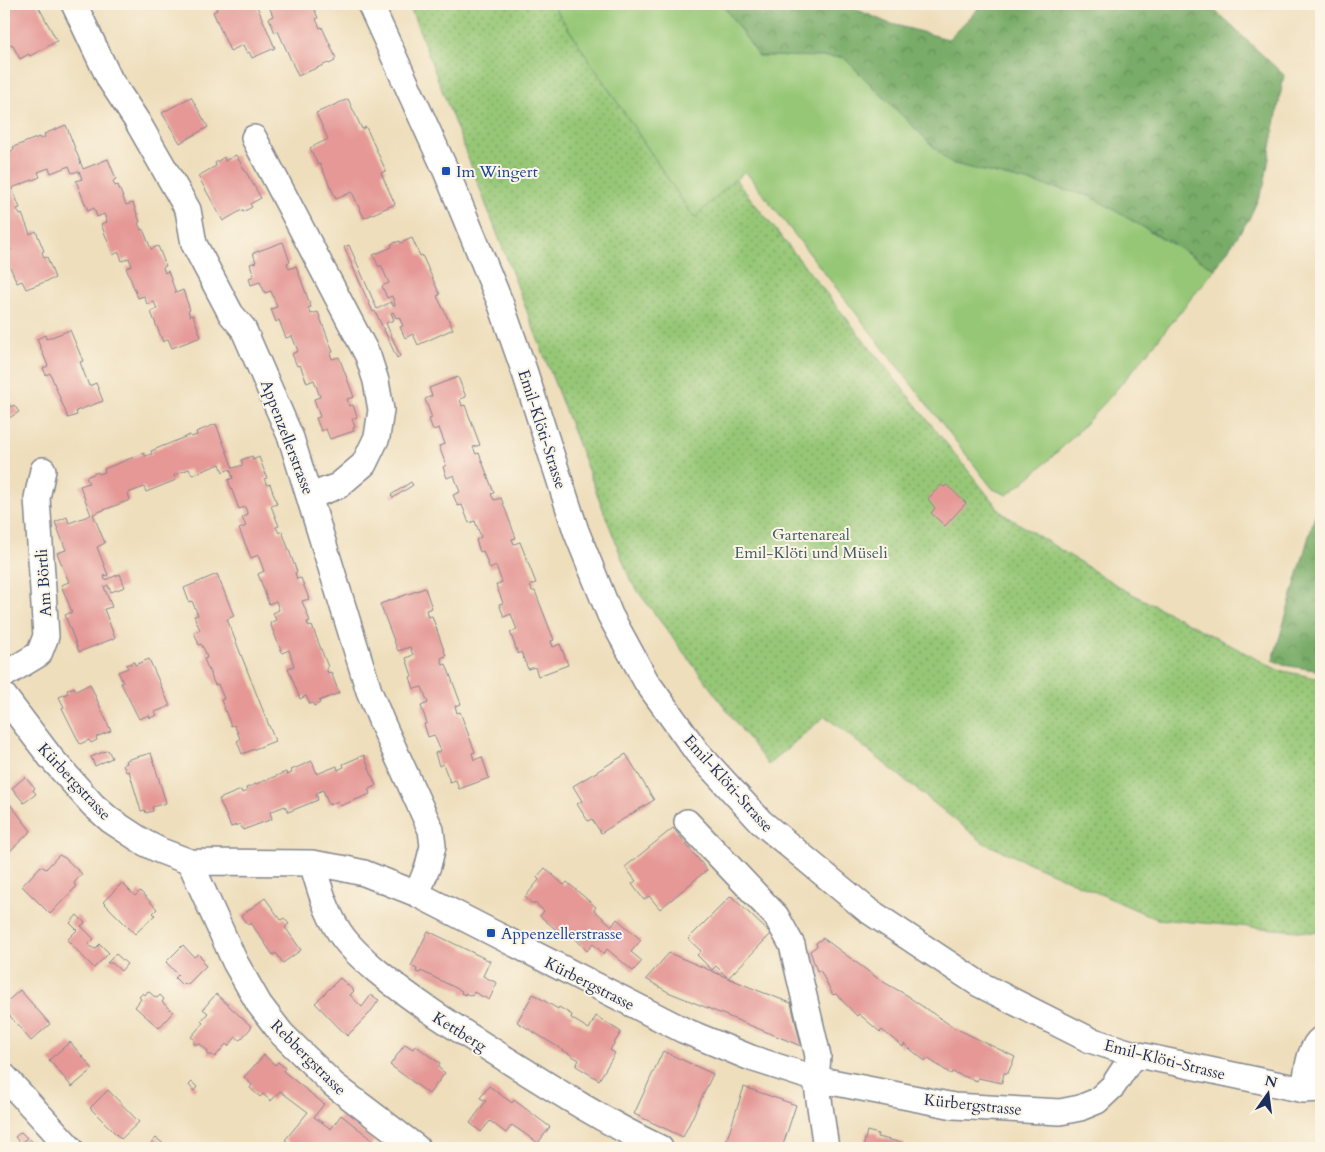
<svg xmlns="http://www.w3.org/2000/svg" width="1325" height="1152" font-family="Cardo,serif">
<defs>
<pattern id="forest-crowns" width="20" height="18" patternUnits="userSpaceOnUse" patternTransform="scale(1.25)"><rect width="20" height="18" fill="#78ac67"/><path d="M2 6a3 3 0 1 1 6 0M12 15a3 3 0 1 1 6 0" fill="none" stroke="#628c58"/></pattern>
<pattern id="park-dots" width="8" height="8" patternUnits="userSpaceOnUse" patternTransform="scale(1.25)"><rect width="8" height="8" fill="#96c776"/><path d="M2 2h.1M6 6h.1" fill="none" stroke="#7aa264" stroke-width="1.8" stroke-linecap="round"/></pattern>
</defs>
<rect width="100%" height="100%" fill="#fcf5e5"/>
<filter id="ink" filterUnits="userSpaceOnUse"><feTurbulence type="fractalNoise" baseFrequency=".02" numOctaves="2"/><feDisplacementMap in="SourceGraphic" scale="10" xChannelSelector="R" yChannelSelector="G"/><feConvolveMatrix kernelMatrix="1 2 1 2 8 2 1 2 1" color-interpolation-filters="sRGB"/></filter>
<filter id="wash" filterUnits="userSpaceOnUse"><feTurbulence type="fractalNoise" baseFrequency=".0096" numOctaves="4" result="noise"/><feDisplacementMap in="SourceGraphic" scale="20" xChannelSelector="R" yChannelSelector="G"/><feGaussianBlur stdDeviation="1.12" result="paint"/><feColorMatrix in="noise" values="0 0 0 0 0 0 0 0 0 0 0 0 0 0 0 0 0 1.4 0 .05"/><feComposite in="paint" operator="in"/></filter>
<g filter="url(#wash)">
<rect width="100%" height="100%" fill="#eedebc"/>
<path fill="#96c776" stroke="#587b6a" d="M552,4H722L759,56L843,57L950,163L1090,196L1215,269C1150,348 1089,433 1007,495L993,489L745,171L694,218Z"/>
<path fill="url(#forest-crowns)" stroke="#4a6e62" d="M722,4H844L888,23L948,39L983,4H1208L1284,75L1264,186L1249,219L1215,269L1090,196L950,163L843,57L759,56Z
M1320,498H1321V671L1283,665L1273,660Z"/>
<path fill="url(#park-dots)" stroke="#587b6a" d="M409,4H552L694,218L735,179L1002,513L1121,588L1278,670L1321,679V933L1157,919L984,843L825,716L768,765L631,582Z"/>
<g id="blocks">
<path fill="#e59896" d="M4,4H37L57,41L30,56L29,54L20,59L12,44L7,47L4,41Z
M214,4H256L275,48L252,58L249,52L247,53L243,45L230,51L213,12L217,10Z
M268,4H312L318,18L316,19L320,28L322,27L336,58L334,59L335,61L329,64L328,63L298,76L278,31L275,33L269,18L273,16Z
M191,97L208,127L180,143L162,113Z
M348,99L362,129L366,127L386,171L381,173L395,204L364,218L352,192L336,199L320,164L318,165L310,148L328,139L316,113Z
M66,125L83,169L108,159L116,179L113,181L115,186L118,185L126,205L133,203L140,222L138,223L141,230L143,229L151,249L158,246L166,266L163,267L165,273L168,271L176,293L183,290L190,310L188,311L190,316L193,315L201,337L172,348L168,339L163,342L151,312L157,309L154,302L147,304L144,296L138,298L126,268L132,266L129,258L122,261L119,252L113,255L101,224L107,222L104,214L97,217L94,208L88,211L76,181L82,179L79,171L72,173L69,166L51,173L49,168L38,172L40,177L12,188L20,208L17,209L20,215L22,214L30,234L36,231L44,251L42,252L44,258L47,257L55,278L26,289L22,281L17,283L4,253L11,250L8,243L4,244V151L7,150L8,152L14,150L13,147L39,137L40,139L45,137L44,134Z
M236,155L261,198L250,204L252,207L243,212L242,210L223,221L198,176L216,166L215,163L224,157L225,161Z
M412,238L420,256L422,255L440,295L437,296L453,329L418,345L413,334L405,338L400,327L403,326L399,317L396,318L393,312L391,313L394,320L386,323L400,356L397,358L375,311L373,312L344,247L349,245L377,309L391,302L393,306L395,305L392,296L387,298L382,286L389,283L381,265L379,267L373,255L392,247L391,244L400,241L401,243Z
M283,242L290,262L287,263L289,269L296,266L311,307L308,308L311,314L318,312L333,352L330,353L332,359L339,357L354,397L347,399L349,406L353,405L357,417L352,419L355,427L353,428L354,431L330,439L326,429L321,431L316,418L320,417L314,399L320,397L314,380L307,383L300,365L297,366L292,354L298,351L292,336L286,338L279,320L276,322L271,309L277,307L271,291L265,293L260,282L251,285L249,278L254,276L250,264L256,262L253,253Z
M70,330L83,361L80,362L89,386L96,383L103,401L76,411L77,415L68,418L50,373L46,375L43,368L48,366L37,339L45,335L46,339Z
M458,377L466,397L460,399L462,406L465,405L480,445L473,447L476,454L479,453L494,493L491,494L494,500L501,498L516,538L512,539L514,544L520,542L536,583L530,585L532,591H535L554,640L551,641L553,647L560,644L568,665L538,676L535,667L528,669L521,652L518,654L510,632L517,630L511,614L504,617L499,604L503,603L496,585L502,582L496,566L490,569L483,551L480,552L476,540L481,537L475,521L469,523L462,505L458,506L453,495L460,492L457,484L454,475L447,478L443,467L446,465L439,446L445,444L439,428L433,430L429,419L432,418L425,399L432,396L429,388Z
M4,395L11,407L14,405L19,412L9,418L5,412L4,413Z
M216,424L233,468L243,465L241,460L252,456L253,460L259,457L267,478L264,479L267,485L270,484L277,504L271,506L279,526L276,527L279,533L282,531L297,572L295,573L297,579L301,578L309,599L302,601L310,621L307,622L309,627L312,626L328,667L326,668L328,673L331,672L339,693L319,701L320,703L314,706L313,703L310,704L306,696L300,699L288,668L294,666L289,650L282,653L270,623L276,620L273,613L279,610L276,601L269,604L258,574L264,571L258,555L251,558L239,529L246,526L242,518L248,515L245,507L239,509L228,480L233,478L230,469L223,472L220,464L192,475L189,469L174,475L176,480L146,492L144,487L128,493L130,500L93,514L105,543L97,547L108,575L104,576L105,580L120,574L125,587L111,592L108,585L104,587L112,607L104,609L115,638L79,652L65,615L72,612L61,585L69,582L57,553L66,550L55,522L67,517L69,523L91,515L80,486L89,483L86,477L98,472L99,474L105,472L104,469L144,453L145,456L152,454L151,451L190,435L191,437L197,435L196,432Z
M411,482L413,485L393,498L391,495Z
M941,485L944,487L947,485L966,503L945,526L931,513L935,508L928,499Z
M217,574L234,616L227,619L275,741L242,754L237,741L240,739L237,731L234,725L231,726L221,700L224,699L218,684L215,685L204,659L207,658L205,651L201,644L199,645L194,632L200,630L194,616L198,615L192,601L189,602L184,588Z
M425,588L432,608L426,610L428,617L432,616L446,656L441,658L443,665L446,664L461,704L455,706L457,713L460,712L475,752L472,753L474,760L482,757L489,778L459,789L456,780L450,782L443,764L439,766L435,753L441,751L434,735L428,737L424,724L427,723L421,706L428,703L422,687L414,689L410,677L412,676L406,658L413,655L410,647L398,651L380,604Z
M149,659L170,706L155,712L157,715L150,718L149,715L139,719L121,683L123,682L118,672L128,668L126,665L134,662L135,665Z
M90,684L111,731L96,737L97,740L91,743L89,740L80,744L62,708L64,707L59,697L68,693L67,690L74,687L76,691Z
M108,750L112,758L95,766L91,757Z
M151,753L166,803L152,807L153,811L146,813L145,810L141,811L129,771L126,772L123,765L127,763L126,760Z
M626,754L654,800L601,833L592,819L588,821L577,804L582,801L573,786Z
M364,755L376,786L368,789L370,794L340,806L338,801L329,805L323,790L316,793L318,800L288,812L285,806L270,812L272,819L243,830L240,824L231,827L219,799L241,790L242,793L247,791L246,788L286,772L287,775L292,773L291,770L312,761L317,774L337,766L338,770L344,767L343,764Z
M25,777L35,788L33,790L36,794L24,803L12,788Z
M10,804L31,831L7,854L5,853L4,854V809Z
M673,828L707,870L660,909L649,896L644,900L632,884L636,881L625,867Z
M59,855L65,858L82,874L74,883L76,887L50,914L22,886L41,866L46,869Z
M545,868L564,885L567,882L596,907L594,910L612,926L617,919L641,940L631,952L642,961L633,971L607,949L604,954L593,944L587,951L571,934L567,939L540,916L544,911L535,903L534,905L525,897L539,880L537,877Z
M122,883L135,896L140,891L157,909L153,913L155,915L135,934L103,902Z
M731,896L771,934L728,978L716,966L712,970L697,955L701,951L688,939Z
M265,898L281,920L284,918L289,924L285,927L301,950L283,963L276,953L273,955L251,923L248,925L241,916Z
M77,915L85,923L81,926L94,939L89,944V946L95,949L100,944L109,953L94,968L67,940L77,930L70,923Z
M428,931L490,961L483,976L497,983L489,1000L474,992L472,996L465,993V995L461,993L462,991L421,971L420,973L416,972L417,969L411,966Z
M823,938L880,980L910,997V998L953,1027L1015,1057L1008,1073H1004L1002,1083L978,1078L977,1081L952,1072L951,1074L927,1058L925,1061L904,1044L903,1047L882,1030L880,1032L859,1014L857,1016L836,994L833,995L820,970L817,971L810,951L817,946L816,943Z
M183,945L194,957L198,954L204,960L202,962L206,966L187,985L185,983L182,985L175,978L178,975L166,962Z
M669,953L759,991L791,1003L801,1046L668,992L646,979Z
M116,954L127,964L121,971L112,963H107Z
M340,978L354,991L350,995L362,1007L371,995L379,1000L369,1014L347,1036L315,1003Z
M20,990L50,1024L31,1041L4,1009V1004Z
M148,991L155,997L157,998L160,995L164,999L162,1002L173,1012L159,1028L135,1007L141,999L139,997L143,993L145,995Z
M216,994L252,1027L240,1040L236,1037L228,1046L226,1044L215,1057L212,1055H207L208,1051L200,1044H194V1039L191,1037L203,1023L201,1021L208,1013L203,1009Z
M533,994L558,1009L559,1007L572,1015L571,1018L589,1029L596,1016L621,1032L610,1050L615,1053L599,1080L576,1066L579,1060L517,1022Z
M70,1042L93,1069L72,1087L49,1060Z
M405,1044L413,1049L415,1045L428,1055L440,1063L438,1067L445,1073L429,1094L390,1065Z
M663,1051L713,1074L683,1137L634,1114Z
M264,1055L275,1065L278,1062L285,1068L283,1071L324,1104L314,1117L331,1129L341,1115L374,1141L369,1148H297L285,1140L308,1112L280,1091L271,1101L263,1094L260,1097L250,1088L252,1085L244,1077Z
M192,1082L197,1087L194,1091L189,1085Z
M489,1086L512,1103L514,1100L550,1127L538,1143L512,1125L506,1133L490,1121L481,1132L470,1123L486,1101L480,1098Z
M744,1087L796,1105L782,1148H724Z
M108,1090L139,1122L121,1139L90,1108Z
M867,1131L878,1134L877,1137L904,1143L903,1148H863Z
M21,1132L27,1138L20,1143L15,1137Z
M156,1138L169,1148H147Z
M30,1139L37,1148H19Z"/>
</g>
</g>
<g filter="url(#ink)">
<use href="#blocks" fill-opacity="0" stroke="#84868d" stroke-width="1"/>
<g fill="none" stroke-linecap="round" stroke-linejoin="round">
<defs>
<path id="minor" d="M74,4L110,80L137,121L188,210L194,244L231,314L243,328L291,438L369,691L383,725L431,830L433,846L428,866L417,894
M370,4L446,171L500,302L525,373L576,531L610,615L646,681L697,752L761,822L866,909L979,984L1090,1040L1134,1054L1304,1090L1321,1089
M254,138L368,356L376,381L381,410L377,437L364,464L338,486L310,496
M4,675L39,654L46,636L37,498L43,470
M4,696L51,758L93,805L110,820L145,843L161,851L190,862L312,863L341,868L364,873L417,894L683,1030L751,1058L816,1079L954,1106L1060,1112L1080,1108L1097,1101L1113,1086L1134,1054
M687,822L776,916L792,945L818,1056L816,1079L826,1148
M190,862L235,962L259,1004L282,1034L334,1085L417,1148
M312,863C319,887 326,912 340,933C350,948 364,960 377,971C413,1001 453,1026 493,1051C547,1085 601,1120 660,1148
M4,1076L70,1148
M1304,1090C1307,1075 1308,1048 1321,1039"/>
</defs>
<use href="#minor" stroke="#84868d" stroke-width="28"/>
<use href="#minor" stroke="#fff" stroke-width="25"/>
</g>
</g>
<g fill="#1a4fb4" stroke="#fcf5e5" stroke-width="2">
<rect x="441" y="166" width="10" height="10" rx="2.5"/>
<rect x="486" y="928" width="10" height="10" rx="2.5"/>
</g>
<g text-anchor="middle" stroke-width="4" stroke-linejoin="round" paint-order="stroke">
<g font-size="16" fill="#164399" stroke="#fcf5e5" text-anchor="start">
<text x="456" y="177">Im Wingert</text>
<text x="501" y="939">Appenzellerstrasse</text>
</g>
<g font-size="16" fill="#1b2f5e" stroke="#fcf5e5">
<text transform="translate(543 429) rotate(72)" y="6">Emil-Klöti-Strasse</text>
<text transform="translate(288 437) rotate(69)" y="6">Appenzellerstrasse</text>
<text transform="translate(43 583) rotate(-94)" y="6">Am Börtli</text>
<text transform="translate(75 781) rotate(47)" y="6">Kürbergstrasse</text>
<text transform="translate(729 783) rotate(48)" y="6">Emil-Klöti-Strasse</text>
<text transform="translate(590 983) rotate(27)" y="6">Kürbergstrasse</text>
<text transform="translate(460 1031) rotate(32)" y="6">Kettberg</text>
<text transform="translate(309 1057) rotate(45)" y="6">Rebbergstrasse</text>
<text transform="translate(1165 1059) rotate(14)" y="6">Emil-Klöti-Strasse</text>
<text transform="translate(973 1104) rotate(6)" y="6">Kürbergstrasse</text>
</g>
<g font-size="16" fill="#405d65" stroke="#fcf5e5">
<text x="811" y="540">Gartenareal<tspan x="811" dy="18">Emil-Klöti und Müseli</tspan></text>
</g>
</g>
<rect width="1325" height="1152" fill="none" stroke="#fcf5e5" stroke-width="20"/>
<g transform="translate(1268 1094) rotate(14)" stroke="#fcf5e5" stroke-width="4" paint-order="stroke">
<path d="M0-4L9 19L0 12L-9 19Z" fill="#1b2f5e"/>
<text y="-8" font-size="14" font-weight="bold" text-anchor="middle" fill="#1b2f5e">N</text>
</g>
</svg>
